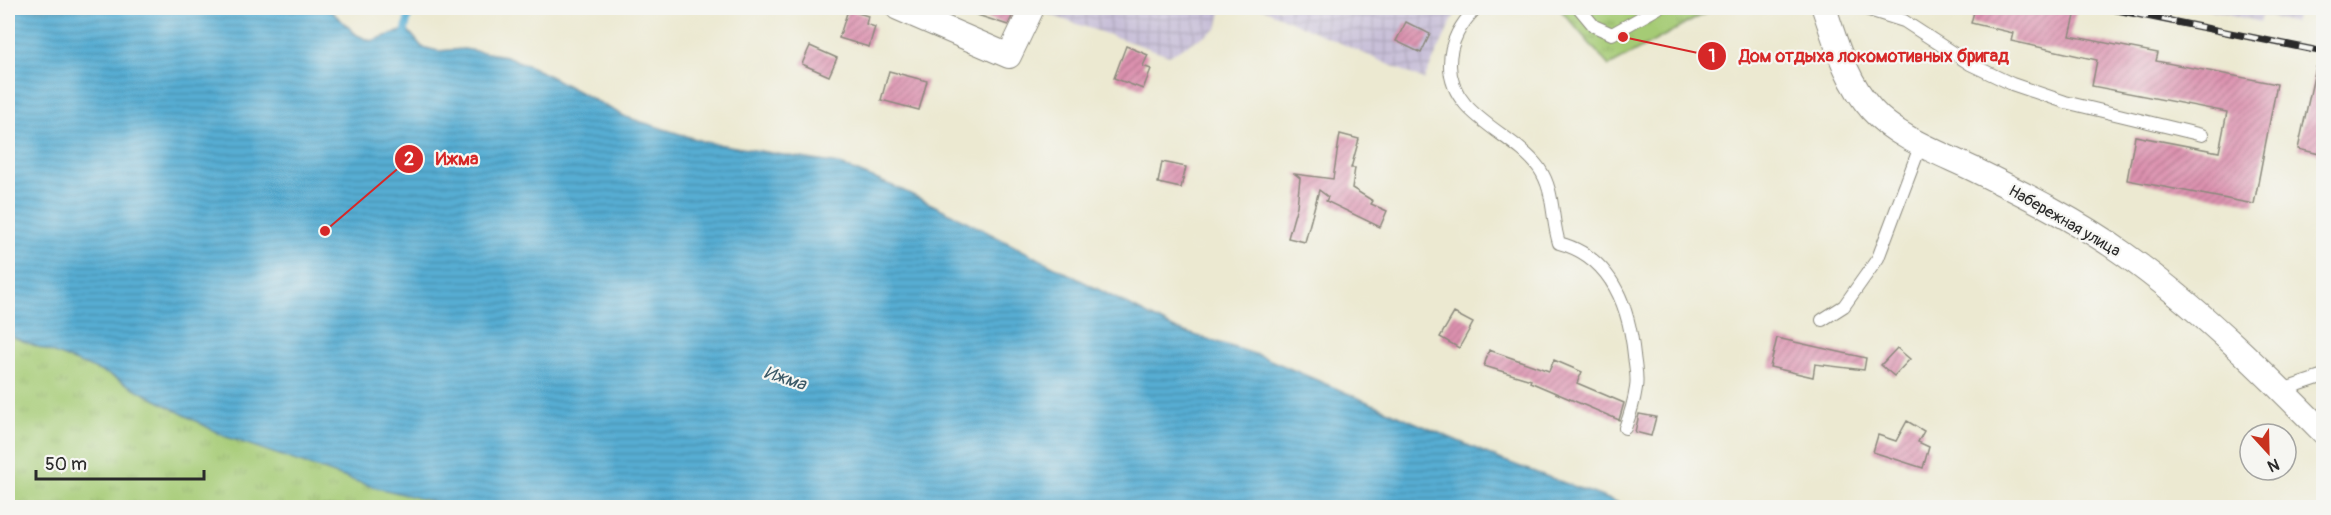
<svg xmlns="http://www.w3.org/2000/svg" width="2331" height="515" font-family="Pangolin,sans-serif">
<defs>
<pattern id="industrial-grid" width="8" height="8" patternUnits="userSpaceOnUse" patternTransform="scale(1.5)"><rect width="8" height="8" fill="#c8bfd8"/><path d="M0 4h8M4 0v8" fill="none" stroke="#aca4ba"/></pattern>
<pattern id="grass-tufts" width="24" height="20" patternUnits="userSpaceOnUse" patternTransform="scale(1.5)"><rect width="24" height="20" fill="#a5cb75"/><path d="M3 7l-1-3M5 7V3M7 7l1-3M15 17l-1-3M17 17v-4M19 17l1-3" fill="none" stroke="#8eae65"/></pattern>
<pattern id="water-rules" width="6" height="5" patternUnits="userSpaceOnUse" patternTransform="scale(1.5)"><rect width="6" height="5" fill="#56add3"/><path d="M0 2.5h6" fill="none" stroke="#478dab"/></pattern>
<pattern id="building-hatch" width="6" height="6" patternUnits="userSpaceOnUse" patternTransform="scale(1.5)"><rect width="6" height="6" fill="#dc91af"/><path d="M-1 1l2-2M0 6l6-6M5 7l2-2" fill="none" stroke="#b3778f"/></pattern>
</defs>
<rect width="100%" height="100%" fill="#f6f6f2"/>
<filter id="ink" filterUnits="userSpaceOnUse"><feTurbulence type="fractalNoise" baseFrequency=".0167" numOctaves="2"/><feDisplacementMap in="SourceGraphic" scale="12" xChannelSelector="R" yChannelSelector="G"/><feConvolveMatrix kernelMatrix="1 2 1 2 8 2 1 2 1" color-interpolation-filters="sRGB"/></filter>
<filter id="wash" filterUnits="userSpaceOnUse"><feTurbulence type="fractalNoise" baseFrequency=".008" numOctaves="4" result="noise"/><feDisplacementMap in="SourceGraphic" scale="24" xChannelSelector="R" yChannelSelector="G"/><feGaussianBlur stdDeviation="1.35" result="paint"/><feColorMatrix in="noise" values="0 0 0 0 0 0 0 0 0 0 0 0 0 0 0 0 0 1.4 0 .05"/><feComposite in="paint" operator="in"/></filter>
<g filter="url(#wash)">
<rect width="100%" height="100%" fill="#ece9d1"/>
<path fill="url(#industrial-grid)" d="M1042,8H1222L1217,29L1169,55L1041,12Z
M1261,8H1458L1424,80Z
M2204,8H2298L2294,23L2262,15L2260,22Z"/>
<path fill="url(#grass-tufts)" stroke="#687b50" stroke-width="1.5" d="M1559,8H1715L1609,66Z
M8,335L110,375L224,436L370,486L459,507H8Z"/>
<path fill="url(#water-rules)" stroke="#406c7f" stroke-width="1.5" d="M8,8H328L357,35L371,41L407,29L422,47L438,51L464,49L506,56L536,69L626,117L705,142L838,164L900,189L960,218L1175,329L1261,356L1502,460L1630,507L459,508L370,486L224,436L110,375L8,335Z"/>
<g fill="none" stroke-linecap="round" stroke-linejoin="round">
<path stroke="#56add3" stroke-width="7" d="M404,37L410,8"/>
</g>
<g id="blocks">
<path fill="url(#building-hatch)" d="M965,8H1016L1008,25L965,11Z
M1975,8H2077L2070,36L2158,53L2156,61L2277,84L2254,204L2127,180L2135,136L2219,152L2227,112L2092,86L2097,60L2011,41L2013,33L1971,23Z
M848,10L868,16L866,24L875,27L869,47L839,38Z
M1406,22L1430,34L1421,53L1396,41Z
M810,46L837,58L829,76L802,64Z
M1126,46L1148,55L1143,66L1151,69L1143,89L1114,78Z
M2316,67L2324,68V155L2298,149Z
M889,71L927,81L919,110L881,100Z
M1340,134L1359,139L1351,168H1355L1352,188L1373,201L1371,204L1387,211L1380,227L1326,201L1328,197L1319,190L1305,242L1288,238L1297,206L1300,178L1295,174L1333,179Z
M1162,162L1186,167L1181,188L1158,183Z
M1454,313L1473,323L1459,348L1440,337Z
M1777,338L1866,358L1864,370L1815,364L1813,377L1770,367Z
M1897,348L1910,359L1894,376L1881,365Z
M1489,350L1549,371L1554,360L1582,372L1577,383L1624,403L1619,420L1530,382L1531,380L1484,366Z
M1639,414L1656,417L1651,436L1635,432Z
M1907,421L1924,431L1918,442L1929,447L1923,468L1873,452L1878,435L1896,441Z"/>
</g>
</g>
<g filter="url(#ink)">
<use href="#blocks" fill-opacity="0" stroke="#8c8a7e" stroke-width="1.5"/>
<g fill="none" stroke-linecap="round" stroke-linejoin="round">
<defs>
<path id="service" d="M1476,8C1461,24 1450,41 1450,64C1449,116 1513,132 1539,168C1555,191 1551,218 1559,243C1612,257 1629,307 1634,355C1635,366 1638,377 1636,388C1634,402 1630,415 1625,428
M1579,8L1594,26L1612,34L1658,8
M1863,8L1904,21L1970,64L2012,84L2065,102L2202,135
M1822,320L1844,306L1878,258L1921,144
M2282,390L2324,376"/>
<path id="minor" d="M898,8L1009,56L1032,8
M1824,8C1836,43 1846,81 1872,110C1897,138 1940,153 1973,169C2024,194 2078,221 2124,254C2197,306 2261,369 2324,433"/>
</defs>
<use href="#service" stroke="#8c8a7e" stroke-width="14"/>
<use href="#minor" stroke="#8c8a7e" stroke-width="26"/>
<use href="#service" stroke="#fff" stroke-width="12"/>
<use href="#minor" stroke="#fff" stroke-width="24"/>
<defs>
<path id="rail" d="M2107,8L2324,52"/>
</defs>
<use href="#rail" stroke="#2b2b2b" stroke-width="7"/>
<use href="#rail" stroke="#f6f6f2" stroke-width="4.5" stroke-dasharray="14" stroke-linecap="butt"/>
</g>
</g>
<g text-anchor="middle" stroke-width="4.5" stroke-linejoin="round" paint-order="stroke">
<g font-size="16" fill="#2b2b2b" stroke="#f6f6f2">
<text transform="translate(2065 220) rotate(30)" y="6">Набережная улица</text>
</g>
<g font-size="18" font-style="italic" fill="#3a5866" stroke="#f6f6f2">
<text transform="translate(785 378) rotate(18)" y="6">Ижма</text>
</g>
</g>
<path fill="none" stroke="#d62828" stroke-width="2" d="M1623 37L1712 56M325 231L409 159"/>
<g fill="#d62828" stroke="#f6f6f2" stroke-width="2">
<circle cx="1623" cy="37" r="6"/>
<circle cx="325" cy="231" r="6"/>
<circle cx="1712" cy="56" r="15"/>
<circle cx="409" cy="159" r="15"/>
</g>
<g font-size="18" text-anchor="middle" font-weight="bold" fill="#fff">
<text x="1712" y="62">1</text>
<text x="409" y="165">2</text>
</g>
<g font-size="18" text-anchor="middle" font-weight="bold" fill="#d62828" stroke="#f6f6f2" stroke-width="4.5" stroke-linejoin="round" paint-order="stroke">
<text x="1874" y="62">Дом отдыха локомотивных бригад</text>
<text x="457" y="165">Ижма</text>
</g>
<rect width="2331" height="515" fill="none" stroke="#f6f6f2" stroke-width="30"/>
<g transform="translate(2268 452) rotate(158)"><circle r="28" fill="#f6f6f2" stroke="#a5a5a2" stroke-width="1.5"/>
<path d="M0-4.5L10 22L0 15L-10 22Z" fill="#c8321e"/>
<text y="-9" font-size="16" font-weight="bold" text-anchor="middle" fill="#2b2b2b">N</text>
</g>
<path d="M36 470v9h168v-9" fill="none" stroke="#2b2b2b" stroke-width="3"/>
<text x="45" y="470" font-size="18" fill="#2b2b2b" stroke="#f6f6f2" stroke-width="4.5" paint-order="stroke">50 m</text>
</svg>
